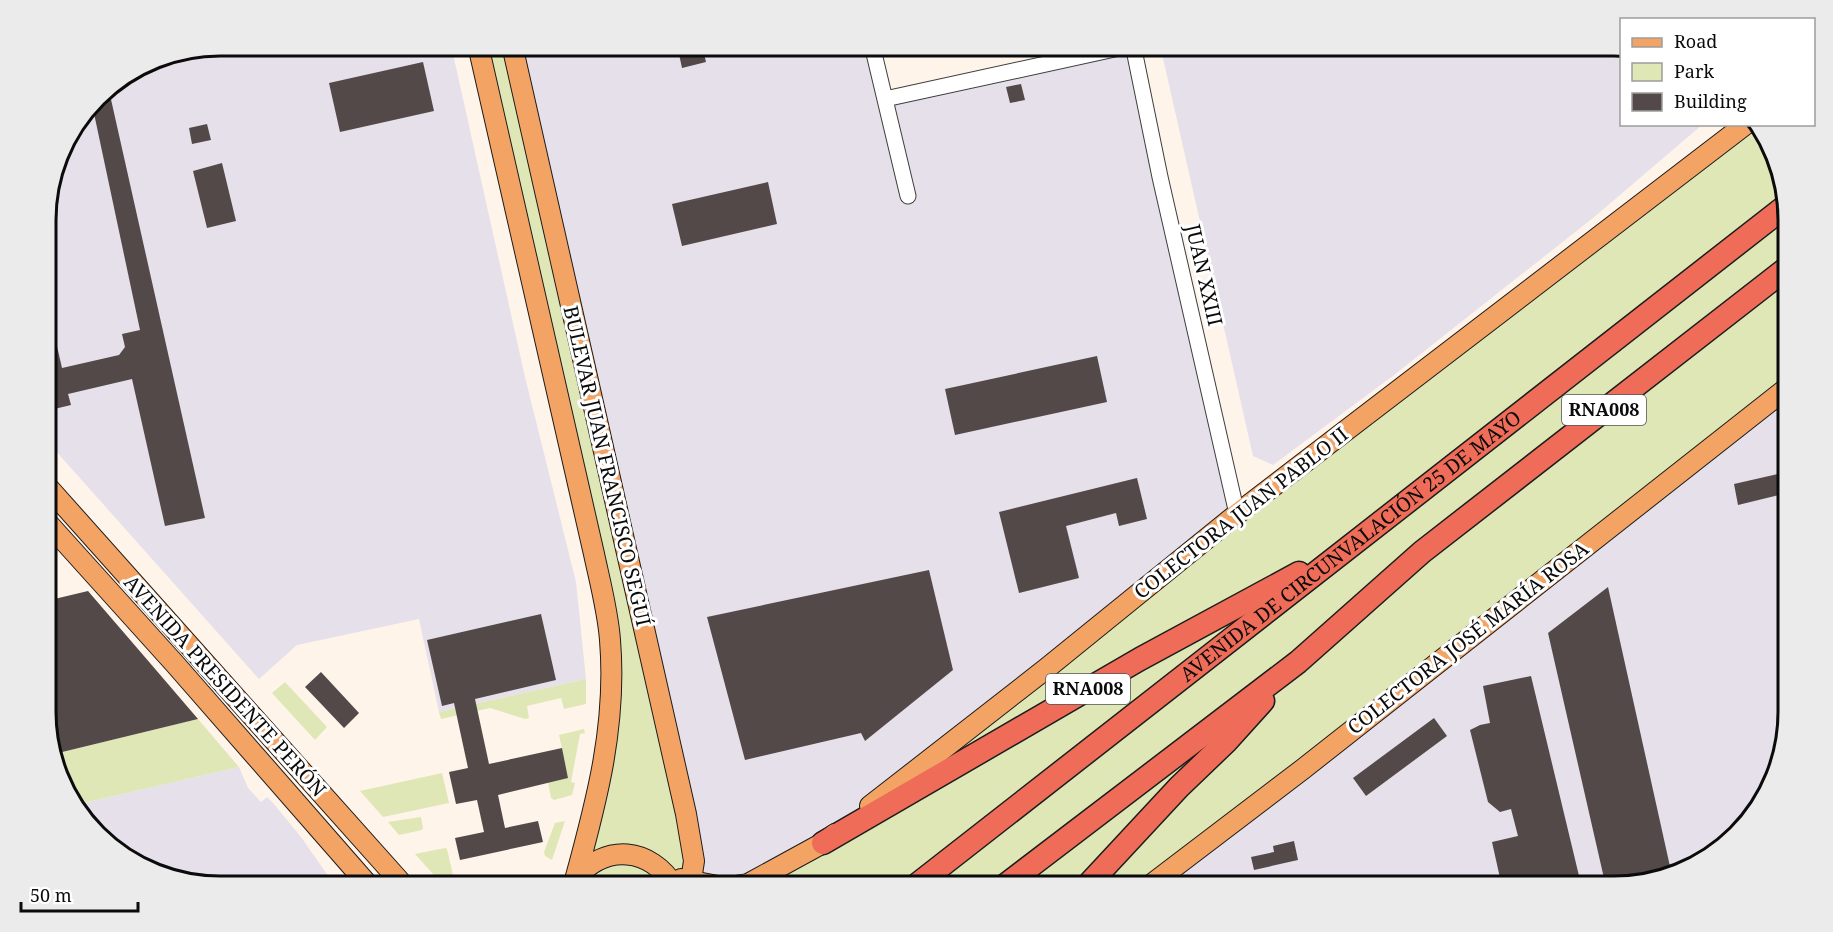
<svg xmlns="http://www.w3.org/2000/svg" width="1833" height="932" font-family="'Noto Serif',serif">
<rect width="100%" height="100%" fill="#fef4ea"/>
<path fill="#e6e0ea" d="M259,45H451L525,377L576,582L586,679L439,712L419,619L297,645L259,679L46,440L45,208L63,143L104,89L127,75Z
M512,45H872L885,99L1133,45L1237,514L823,843L748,884L692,881Z
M1160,45H1613L1621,47L1622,124L1702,125L1593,218L1394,375L1273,465L1253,456Z
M1787,388L1788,713L1770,789L1711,857L1624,887H1148Z
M239,767L248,788L261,802L267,797L273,803L301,837L336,887H220L143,869L81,818L75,805Z"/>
<path fill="#dfe7b6" d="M478,45H512L692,881L723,887H571L597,803L610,639Z
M1746,125H1757L1787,197V388L1148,887H729L823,843Z
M586,679V704L564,709L561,698L527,706L529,718L525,719L490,708L441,719L439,712Z
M285,682L327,727L315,740L272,693Z
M198,719L239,767L75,805L54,754Z
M584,729L585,733L580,734L571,782L575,783L572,795L554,800L551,798L548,782L568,777L559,735Z
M442,773L449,803L383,817L360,791Z
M421,817L423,828L422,830L399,835L388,822Z
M565,821L552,860L545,856L544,852L555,823Z
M445,848L447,849L453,875L442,884L415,854Z"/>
<path fill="#534948" d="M677,45H702L706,62L682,68Z
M423,62L434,111L340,132L329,83Z
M1021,84L1025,100L1010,103L1006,87Z
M108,86L205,518L165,526L132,379L68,394L71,405L46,411V321L51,320L62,368L119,355L125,347L122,334L140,330L92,104Z
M207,124L211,140L192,144L189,128Z
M222,163L236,221L207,228L193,171Z
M768,182L777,224L682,246L672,204Z
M1097,356L1107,402L955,435L945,389Z
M1787,472V493L1738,505L1734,484Z
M1137,478L1147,519L1119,526L1116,513L1066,526L1079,578L1019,593L999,512Z
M929,570L953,670L865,741L861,733L745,760L707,617Z
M1608,587L1671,871L1624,887H1606L1548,633Z
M88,591L150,663L198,719L54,754L47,735L46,601Z
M541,614L556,680L475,699L489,764L562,748L568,778L498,795L505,828L538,821L543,842L460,860L455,838L484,832L477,800L456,804L449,772L468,768L454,703L442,706L427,640Z
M321,672L359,713L344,728L305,687Z
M1531,676L1580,880L1548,887H1502L1492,842L1518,836L1511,809L1500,812L1488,802L1470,730L1480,725L1490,723L1483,686Z
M1434,718L1447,736L1366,796L1353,778Z
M1294,841L1298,860L1254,870L1251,857L1274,852L1273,846Z"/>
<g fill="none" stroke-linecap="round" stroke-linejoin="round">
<defs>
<path id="minor" d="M872,45L908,196
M1133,45L1160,177L1237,514
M885,99L1133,45"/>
<path id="major" d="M478,45L594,554C600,582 608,612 610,640C617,724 597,800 575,880
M512,45L686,814L694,861L690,887
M46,485L405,887
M46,521L175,664L370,887
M870,806L1047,668L1237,514L1746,124
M575,879C606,843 650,847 675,887
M681,879L723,887
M729,887L748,884L823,843L835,834
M1148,887L1303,769L1787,388"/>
<g id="highway">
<path d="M823,843L1140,659L1299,573"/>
<path id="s1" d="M914,887L1787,205"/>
<path d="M1003,887L1298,662L1422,552L1787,268"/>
<path d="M1086,887L1179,787L1227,741L1263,701"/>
</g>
</defs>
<use href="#minor" stroke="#3e3e3e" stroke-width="17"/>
<use href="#major" stroke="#1c1c1c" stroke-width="22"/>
<use href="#highway" stroke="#1c1c1c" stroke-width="25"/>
<use href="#minor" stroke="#fff" stroke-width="15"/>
<use href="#major" stroke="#f3a465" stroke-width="20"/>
<use href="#highway" stroke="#ef6d58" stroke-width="22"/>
</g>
<g text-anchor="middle" stroke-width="6" stroke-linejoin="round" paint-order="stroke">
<g fill="#fff" stroke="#545454" stroke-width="1.5">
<rect x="1562" y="395" width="84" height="30" rx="4.5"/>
<rect x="1046" y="674" width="84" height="30" rx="4.5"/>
</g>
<g font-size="18" font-weight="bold" fill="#0b0b0b">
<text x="1604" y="416">RNA008</text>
<text x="1088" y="695">RNA008</text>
</g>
<g font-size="20" fill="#0b0b0b" stroke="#fff">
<text transform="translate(1204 275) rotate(77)" y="7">JUAN XXIII</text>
<text transform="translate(607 466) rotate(77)" y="7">BULEVAR JUAN FRANCISCO SEGUÍ</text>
<text transform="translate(1241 513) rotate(-38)" y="7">COLECTORA JUAN PABLO II</text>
<text dy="7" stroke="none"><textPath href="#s1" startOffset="554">AVENIDA DE CIRCUNVALACIÓN 25 DE MAYO</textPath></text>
<text transform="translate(1468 638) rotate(-38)" y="7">COLECTORA JOSÉ MARÍA ROSA</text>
<text transform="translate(225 686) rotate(48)" y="7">AVENIDA PRESIDENTE PERÓN</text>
</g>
</g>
<path d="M0 0H1833V932H0ZM220 56H1614A164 164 0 0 1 1778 220V712A164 164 0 0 1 1614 876H220A164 164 0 0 1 56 712V220A164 164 0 0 1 220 56Z" fill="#ebebeb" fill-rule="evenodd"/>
<path fill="none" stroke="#0b0b0b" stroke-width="3" d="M220 56H1614A164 164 0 0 1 1778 220V712A164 164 0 0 1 1614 876H220A164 164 0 0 1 56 712V220A164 164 0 0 1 220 56Z"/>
<rect x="1620" y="18" width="195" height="108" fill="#ffffff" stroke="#9d9d9d" stroke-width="1.5"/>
<rect x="1632" y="38" width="30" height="9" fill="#f3a465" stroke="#9d9d9d" stroke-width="1.5"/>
<text x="1674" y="48" font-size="18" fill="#0b0b0b">Road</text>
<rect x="1632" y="63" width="30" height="18" fill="#dfe7b6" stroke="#9d9d9d" stroke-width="1.5"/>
<text x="1674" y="78" font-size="18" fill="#0b0b0b">Park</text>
<rect x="1632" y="93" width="30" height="18" fill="#534948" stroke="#9d9d9d" stroke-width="1.5"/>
<text x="1674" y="108" font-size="18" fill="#0b0b0b">Building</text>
<path d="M21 902v9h117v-9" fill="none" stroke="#0b0b0b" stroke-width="3"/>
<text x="30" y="902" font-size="18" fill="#0b0b0b" stroke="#ffffff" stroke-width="4.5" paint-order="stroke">50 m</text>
</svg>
